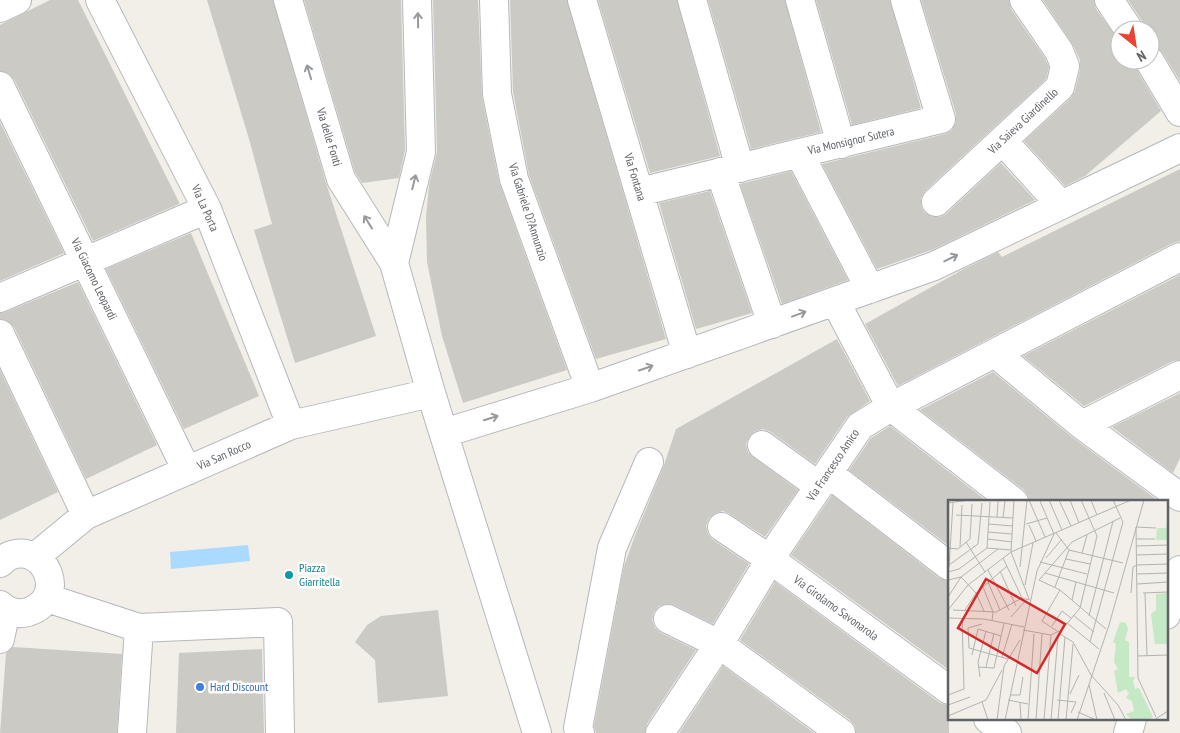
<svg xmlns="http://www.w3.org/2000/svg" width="1180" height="733" font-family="'PT Sans Narrow',sans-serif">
<rect width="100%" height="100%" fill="#f1efe8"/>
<path fill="#aadaff" d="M248,545L250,561L171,569L170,552Z"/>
<path fill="#cccac5" d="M50,0H78L179,202V204L93,241L14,79L8,73L0,71V25Z
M207,0H273L326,183L376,336L295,363L254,230L272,224L249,139Z
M304,0H401L405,150L399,178L362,183L355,172Z
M433,0H478L482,97L499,182L567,370L463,403L442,336L427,262L426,217L429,185L437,152Z
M510,0H567L666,339L596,359L529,175L513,92Z
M598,0H677L720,156L650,173Z
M708,0H785L821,132L751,149Z
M816,0H890L921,108L852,125Z
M921,0H1009L1011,9L1045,58L1049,67L1046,79L925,191L921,198V206L924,212L932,217H940L946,214L1001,163L1035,200L934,249L877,269L822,164L945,134L952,130L956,122V114Z
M1043,0H1094L1096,9L1120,42V60H1133L1136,68L1161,111L1085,176L1065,186L1024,141L1071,98L1075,91L1080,70V60L1073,45Z
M1128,0H1180V81L1162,52L1157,47L1150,45V30H1144L1142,21Z
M0,122L64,253L0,281Z
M1180,169V241L1173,243L898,386L865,324L962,270L998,252L1002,257Z
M791,171L848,280L782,304L740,184Z
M710,191L752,313L696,329L659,203Z
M191,233L259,396L184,429L106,269Z
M1180,275V360L1173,361L1084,406L1023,356Z
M78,282L157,445L86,479L14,327L8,321L0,319V313L6,312Z
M837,339L870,401L847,417L815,464L771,432L763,429L755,431L750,436L746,444L748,452L753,457L798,490L765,537L730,514L723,511L716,513L709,518L706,526L708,534L713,540L749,564L713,624L674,605L666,604L659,606L654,612L652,620L655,628L661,633L696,650L647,724L645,733H596L594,726L624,566L636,533L663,468L676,429Z
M0,370L58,492L0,520Z
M993,372L1072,437L1160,502H1029L1028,496L1024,490L920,410Z
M1180,393V458L1173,473L1112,427Z
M890,426L988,502H949V546L849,470L871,438Z
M832,495L939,578L949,581V670L791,555Z
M775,582L940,703L949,705V733H856L855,726L850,720L740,640Z
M438,610L448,696L378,703L375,660L355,642L367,625L381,616Z
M13,647L122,654L117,733H0L6,653Z
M262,649L264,733H176L179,653Z
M723,666L814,733H679Z"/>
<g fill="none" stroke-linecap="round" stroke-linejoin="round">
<defs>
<path id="minor" d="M100,0L207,209L291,425
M288,0L341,179L394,263L431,393L537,733
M494,0L497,94L514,179L590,388
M582,0L687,354
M692,0L740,168
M800,0L841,144
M1109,0L1129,30
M0,8L17,0
M1149,60L1180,112
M0,86L187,471
M1003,141L1060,204
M799,153L870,289
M720,172L772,324
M639,192L941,119L905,0
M936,202L1060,87L1065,66L1059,51L1024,0
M394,263L421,152L417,0
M0,298L207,209
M835,301L891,407L1014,502
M0,334L86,515
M996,354L1082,425L1180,497
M1082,425L1180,375
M444,433L590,388L934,266L1180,148
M762,445L819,486
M828,473L949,566
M722,527L771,560L949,690
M35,557L86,515L291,425L431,393
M0,563C3,561 6,557 9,556C45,541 70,598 28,612C18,615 8,612 0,605
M47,598L139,628L278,622L280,733
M1166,615L1180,570
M668,619L719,644L841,733
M0,639L6,610
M988,719L1007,733
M132,733L139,628
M580,733L578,728L612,548L649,462
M660,733L719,644L781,542L860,426L891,407L1180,257
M1128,733L1132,719"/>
</defs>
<use href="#minor" stroke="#b5b8bc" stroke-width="30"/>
<use href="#minor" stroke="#fff" stroke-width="28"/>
</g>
<defs><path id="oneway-shaft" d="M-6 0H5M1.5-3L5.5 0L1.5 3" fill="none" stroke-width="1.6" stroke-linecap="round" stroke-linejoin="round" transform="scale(1.25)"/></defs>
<g stroke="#979a9d">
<use href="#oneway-shaft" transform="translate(418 20) rotate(-91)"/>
<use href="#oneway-shaft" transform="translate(309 72) rotate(-107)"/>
<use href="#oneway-shaft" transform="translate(414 182) rotate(-76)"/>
<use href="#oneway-shaft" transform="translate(368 222) rotate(-122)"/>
<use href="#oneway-shaft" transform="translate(951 258) rotate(-26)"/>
<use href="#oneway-shaft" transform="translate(799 314) rotate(-20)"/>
<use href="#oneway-shaft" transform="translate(646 368) rotate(-19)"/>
<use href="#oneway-shaft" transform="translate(491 418) rotate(-17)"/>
</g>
<circle fill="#0f9aa8" stroke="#fff" stroke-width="2" cx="289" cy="575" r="5"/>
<circle fill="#3f7fe0" stroke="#fff" stroke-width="2" cx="200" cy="687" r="5"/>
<g text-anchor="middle" stroke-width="5" stroke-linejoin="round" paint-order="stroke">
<g font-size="12" fill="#5f6368" stroke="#fff">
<text transform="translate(1023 121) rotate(-43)" y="4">Via Saieva Giardinello</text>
<text transform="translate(329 137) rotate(73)" y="4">Via delle Fonti</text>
<text transform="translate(851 141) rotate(-13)" y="4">Via Monsignor Sutera</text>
<text transform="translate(635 177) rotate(73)" y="4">Via Fontana</text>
<text transform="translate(205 208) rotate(66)" y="4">Via La Porta</text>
<text transform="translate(528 212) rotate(72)" y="4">Via Gabriele D?Annunzio</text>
<text transform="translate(94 279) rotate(64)" y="4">Via Giacomo Leopardi</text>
<text transform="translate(224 455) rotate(-24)" y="4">Via San Rocco</text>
<text transform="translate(833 465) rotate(-56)" y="4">Via Francesco Amico</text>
<text transform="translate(836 608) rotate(36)" y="4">Via Girolamo Savonarola</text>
</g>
<g font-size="12" fill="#0d838f" stroke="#fff" text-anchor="start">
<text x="299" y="572">Piazza<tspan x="299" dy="14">Giarritella</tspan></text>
</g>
<g font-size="12" fill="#366cbe" stroke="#fff" text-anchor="start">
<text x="210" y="691">Hard Discount</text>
</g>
</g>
<g transform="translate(948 500)">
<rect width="220" height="220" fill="#f1efe8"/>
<path d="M220,20V40H208L209,28H218ZM220,93V144H207L203,114L208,110V94ZM172,122L178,123L180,129L177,140L181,142V177H187L185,181L187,189L191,188L205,217L200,220L183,219L178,214L186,211L184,201L178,198L181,193L178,189L170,193L166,171L170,169L166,162L168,144L165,142Z" fill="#c5e8c5"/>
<path fill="none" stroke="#b3b3b1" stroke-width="1" d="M66,0L63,52L81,99M81,0L97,37M101,0L114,30M111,0L123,26M122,0L131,23M143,0L149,15M0,3L21,0M8,15L65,18M49,17L50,1M55,18L57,1M40,24L65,26M78,24L99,18M81,25L88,41M208,28L188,27L190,178L208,217M40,32L64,34M40,39L64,42M188,39H207M18,42L37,72M188,46L220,45M12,47L14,5M0,48L10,49L22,39L24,4M39,48L63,50M121,50L175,63M134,53L139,35M188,55L220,54M55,58L74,98M98,58L114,39M118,59L142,64M92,62L139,74M1,65L30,44L34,3M189,65L220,64M1,67L5,3M72,67L79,0M40,70L61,110M52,71L68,106M0,72L11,69L39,48L42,2M97,73L166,93M189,74L220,73M13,77L28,93L36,111M0,80L13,77L50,49M91,80L124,42L172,18M91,80L112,90L158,129M40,82L52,110M189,84L220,82M77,85L85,43M35,87L45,112L44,121M107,87L121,50L108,33M183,93L185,67L189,65M195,93L220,92M197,93L199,156M0,97L13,77M124,100L128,82M0,110L20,85L63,52L183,0M5,110L48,112L74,98L82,100M17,110L28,93L59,66M125,115L146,132M141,116L165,21M63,117L79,99M0,118L36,119L76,127M14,118L16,189M119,123L151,149M34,124L20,128L21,148L60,159M104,126L114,111L123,118M75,130L103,135L111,131M109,131L94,121L112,90M112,132L132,108L149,36L133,0M112,134L125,142L143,175L170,205L178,220M142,142L175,22L165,0M24,155L30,129L53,136M189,156L220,155M54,157L64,124M30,167L46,168L56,123M38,167L46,133M32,177L30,162L38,131M141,185L149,220M156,193L167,220M122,194L131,175M0,195L16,189M62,195H72L75,177M60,200L80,204M109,200L128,202L123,213M34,202L40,220M72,203L73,220M0,205L22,197M130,212L148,220M0,216L38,200L54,170M49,220L56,166L72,140M57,220L89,71L106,34L92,1M80,220L86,134M88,220L94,134M96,220L103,135M103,220L110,136M110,220L117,137M118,220L125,144M129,220L161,125L196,0M206,220L220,211"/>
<path fill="#d62828" fill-opacity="0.15" stroke="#d62828" stroke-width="2.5" d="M38,79L117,124L89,173L10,128Z"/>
<rect width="220" height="220" fill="none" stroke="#5f6368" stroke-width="2.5"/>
</g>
<g transform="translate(1135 45) rotate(150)"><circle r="24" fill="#ffffff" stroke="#bfc1c3"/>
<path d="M0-4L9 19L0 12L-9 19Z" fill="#ea4335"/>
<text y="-8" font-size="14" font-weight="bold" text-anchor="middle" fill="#5f6368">N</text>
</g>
</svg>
